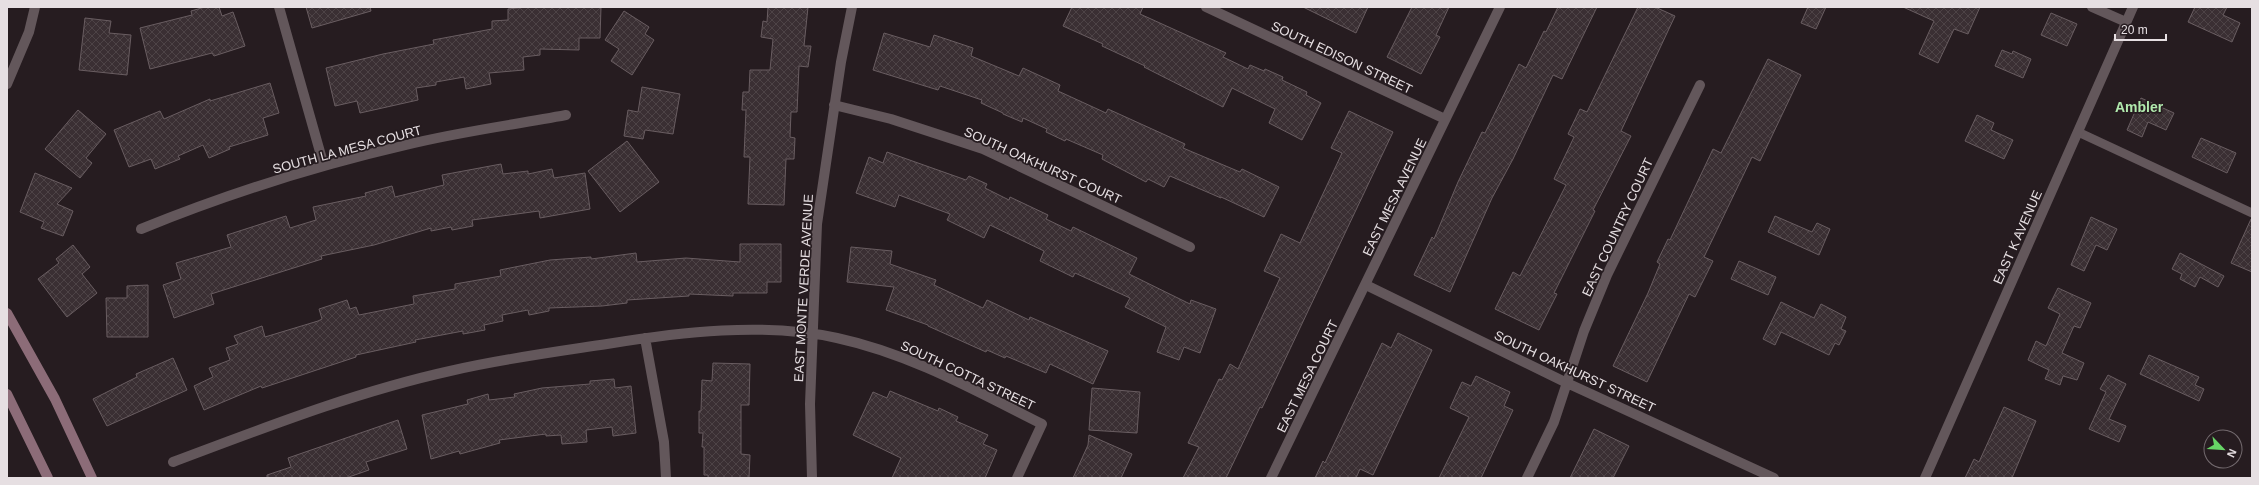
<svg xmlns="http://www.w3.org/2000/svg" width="2259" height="485" font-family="Helvetica,sans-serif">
<defs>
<pattern id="building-cross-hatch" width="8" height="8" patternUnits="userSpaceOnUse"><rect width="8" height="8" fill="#3a2f33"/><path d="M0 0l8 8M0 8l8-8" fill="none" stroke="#4d4346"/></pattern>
</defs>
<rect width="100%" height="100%" fill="#261c20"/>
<path fill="url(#building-cross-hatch)" stroke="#695d61" d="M205,7H219L222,16L233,12L245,46L214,56L212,53L150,69L140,28L192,15L191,11Z
M306,7H370L371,11L312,28Z
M527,7H601L600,38H579V50L540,49V55L523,57L524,70L489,73L491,84L466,89L464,77L436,82V85L416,88L418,100L360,113L357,101L335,106L326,68L383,54L434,44L433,40L492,29V21L508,20V9Z
M768,7H808L804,46H811L808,67L799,66L797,112H791L790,137L795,138L794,159H786L784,205L748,204L750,157H744L746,110H742L743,92H749L750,70H770L773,39L761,37L763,21L767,22Z
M1072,7H1143L1140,14L1226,53L1223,57L1248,69L1250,65L1264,71L1265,69L1283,77L1282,80L1307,92L1306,95L1321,103L1302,140L1269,123L1275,109L1232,88L1223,107L1144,67L1145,66L1102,46L1103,44L1063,26Z
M1303,7H1368L1356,33Z
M1412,7H1449L1436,35L1440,37L1421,74L1387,57Z
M1558,7H1597L1562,79L1553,75L1513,159L1492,198L1450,292L1414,275L1432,237L1434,239L1458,182L1482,132L1485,133L1519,64L1526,68L1544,31L1546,32Z
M1638,7H1655L1675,16L1621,131L1631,136L1593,210L1595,211L1554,293L1557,294L1539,330L1495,309L1513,272L1520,276L1566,185L1554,179L1574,137L1568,134L1580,109L1587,112Z
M1808,7H1826L1816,29L1801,23Z
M1903,7H1980L1968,34L1954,29L1938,63L1919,54L1934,21Z
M2195,7H2227L2223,15L2240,23L2232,42L2188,22Z
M624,11L649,27L645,34L654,40L632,75L611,61L619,49L605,40Z
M2051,13L2077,24L2067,46L2041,35Z
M85,18L111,21L109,33L131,35L127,75L79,70Z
M884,33L930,47L934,35L973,48L971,56L1019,76L1023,68L1060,85L1058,91L1106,113L1108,109L1185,144L1183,148L1240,172L1242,169L1279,187L1264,217L1221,197V198L1170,176L1164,187L1148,179L1146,182L1102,159L1103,155L1066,139L1065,141L1046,132L1047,129L1023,118L1022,122L1003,114V113L981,103L982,100L940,86L938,90L873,70Z
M2002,50L2012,54L2013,51L2031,59L2023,78L1995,66Z
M1768,59L1801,75L1760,161L1752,157L1704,257L1713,261L1695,297L1689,294L1647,382L1613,366L1648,293L1660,264L1657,262L1668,239L1670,240L1713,149L1721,153Z
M270,83L279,113L263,118L268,135L229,147L230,149L209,158L203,145L178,156L180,159L155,169L151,159L129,167L114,130L160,111L164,119L210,99V101Z
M642,87L680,94L673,134L645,130L643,139L624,136L628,110L638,112Z
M2141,98L2174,113L2166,130L2148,122L2142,137L2127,130Z
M78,110L106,134L86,158L92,163L80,178L45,149Z
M1349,111L1393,132L1262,408L1260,407L1226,478H1183L1199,447L1188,443L1219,379L1222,380L1230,364L1238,369L1280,278L1264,271L1281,234L1300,243L1342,153L1331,148Z
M1977,115L1994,123L1991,130L2013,140L2004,159L1965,141Z
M2201,138L2236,153L2227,173L2192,157Z
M627,141L659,182L620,212L588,171Z
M887,152L966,180L969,176L987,184L985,188L1009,200L1010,197L1048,215L1046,219L1071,231L1073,227L1137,258L1129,274L1190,304L1191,300L1216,309L1200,353L1184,347L1179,360L1157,352L1166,327L1125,307L1130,298L1075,273L1073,277L1040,261L1044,251L990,225L984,238L947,220L950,214L899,195L895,207L856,193L869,157L883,163Z
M501,164L503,174L528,171V174L552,169L554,178L585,173L590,209L540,218L539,211L472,220L473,226L452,230L451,227L431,231V228L374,245L321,256L322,259L211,294L214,304L174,318L163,285L181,279L176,263L231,247L227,235L286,216L290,228L316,220L313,207L366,196L365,193L392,186L395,197L444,185L442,175Z
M35,173L72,188L57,204L73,211L63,236L41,228L44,222L20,212Z
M1775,216L1812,232L1817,223L1830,229L1819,255L1768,232Z
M2091,217L2117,229L2107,250L2096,245L2084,271L2071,265Z
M2251,219H2252V272L2231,263Z
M740,244H781V282H767V293H733V296L689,294V296L627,300V303L602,306L549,308V311L529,315L528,310L502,315L503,321L484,325L485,330L463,334V331L415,340L416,342L356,355V357L262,388L261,386L204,410L194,386L213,377L209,368L230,360L226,348L238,344L234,336L262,326L265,337L318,321L322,319L319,309L347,300L350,309L356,307L359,315L414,304L413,296L455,289V284L501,276L500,270L550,260L591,257V259L636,253L637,262L686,258L740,262Z
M73,245L90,267L82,274L97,293L67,317L38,279L59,263L56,259Z
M851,247L892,251L890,264L936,280L934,285L983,308L987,300L1029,320L1030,317L1108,351L1093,384L1050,364L1046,373L1006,356L1005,358L987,350L986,352L928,326V325L886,310L894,287L847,282Z
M2180,253L2224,276L2218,287L2200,277L2195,287L2180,279L2182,274L2172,269Z
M1739,261L1776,277L1768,295L1731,279Z
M148,285V337H107L106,298H127V286Z
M2058,288L2091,303L2080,328L2074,326L2062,353L2084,363L2077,380L2063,376L2060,385L2045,379L2049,370L2028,360L2036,341L2046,346L2060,314L2048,308Z
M1781,302L1814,318L1821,304L1846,317L1841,329L1846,331L1839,345L1835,343L1829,355L1781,332L1775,345L1763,339Z
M1398,333L1432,350L1373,475L1360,469L1356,478H1315L1323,461L1325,463L1382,343L1391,348Z
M2149,355L2199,377L2195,385L2204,389L2199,401L2140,374Z
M173,358L187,390L107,426L93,399L137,377L136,374Z
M713,363L750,364L749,405H741V454L750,455L749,478H708V475H704V447H702L703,433H699V411H701L702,380L712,381Z
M2108,375L2126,384L2109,419L2126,426L2119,442L2089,429L2106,392L2100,389Z
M1476,376L1510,392L1504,406L1513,410L1481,478H1439L1469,417L1450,408L1462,382L1471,386Z
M614,379L615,388L631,386L636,433L613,436L612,427L586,430L587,442L562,444L561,435L546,436V434L499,440L500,443L460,454L459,451L431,459L422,415L468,404L467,400L488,394L489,400L515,397L514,394L542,388L590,384V381Z
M1092,388L1140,392L1137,433L1089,430Z
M890,391L938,411L939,408L958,417L956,421L988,435L983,444L997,450L985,478H892L901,458L853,435L873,392L887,398Z
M2004,407L2036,421L2012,478H1965L1974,459L1979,462Z
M398,420L407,449L366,462L369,470L346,478H267V475L291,467L288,458Z
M1594,429L1629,446L1613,478H1570Z
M1089,435L1132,454L1121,478H1073L1088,445Z"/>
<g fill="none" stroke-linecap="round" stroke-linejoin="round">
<path stroke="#63575b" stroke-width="9" d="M2078,132L2252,213"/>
<path stroke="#63575b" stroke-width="10" d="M279,7L324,166
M1206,7L1445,119
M2092,7L2126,22
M7,84L29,32L35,7
M834,105L891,119L983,149L1190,247
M141,229C227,194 315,166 406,145C458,132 513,125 566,115
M1366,285L1567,383L1774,478
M645,338L664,442L666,478
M173,462C264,428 355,392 450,371C501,359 554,352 607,344C680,332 764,322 837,338C911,354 976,391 1042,424L1017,478
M812,478L810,404L817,224L841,62L852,7
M1271,478L1500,7
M1527,478L1554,422L1584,331L1607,275L1700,85"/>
<path stroke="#63575b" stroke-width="10" d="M1925,478L2133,7"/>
<path stroke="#8c6c78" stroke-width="10" d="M7,313L55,399L92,478
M7,394L48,478"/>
</g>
<g text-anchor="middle" stroke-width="3.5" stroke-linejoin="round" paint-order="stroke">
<g font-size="13" fill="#e6dfe2" stroke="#261c20">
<text transform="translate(1342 57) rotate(25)" y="5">SOUTH EDISON STREET</text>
<text transform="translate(347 149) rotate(-15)" y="5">SOUTH LA MESA COURT</text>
<text transform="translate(1043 165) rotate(24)" y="5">SOUTH OAKHURST COURT</text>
<text transform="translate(1394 197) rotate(-64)" y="5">EAST MESA AVENUE</text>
<text transform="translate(1617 227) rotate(-65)" y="5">EAST COUNTRY COURT</text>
<text transform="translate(2017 237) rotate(-66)" y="5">EAST K AVENUE</text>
<text transform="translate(803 288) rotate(-87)" y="5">EAST MONTE VERDE AVENUE</text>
<text transform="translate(1575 371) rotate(25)" y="5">SOUTH OAKHURST STREET</text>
<text transform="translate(968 375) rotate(25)" y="5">SOUTH COTTA STREET</text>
<text transform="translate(1307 376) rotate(-64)" y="5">EAST MESA COURT</text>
</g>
<g font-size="14" font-weight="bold" fill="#b1eaae" stroke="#261c20">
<text x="2139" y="112">Ambler</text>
</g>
</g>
<rect width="2259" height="485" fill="none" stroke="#e6dfe2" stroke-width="16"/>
<g transform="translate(2223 449) rotate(115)"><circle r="19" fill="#261c20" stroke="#736a6e"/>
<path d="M0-3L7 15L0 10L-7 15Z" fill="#67d466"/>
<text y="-6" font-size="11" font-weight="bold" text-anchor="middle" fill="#e6dfe2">N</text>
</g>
<path d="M2115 34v6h51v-6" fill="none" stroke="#e6dfe2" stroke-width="2"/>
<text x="2121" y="34" font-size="12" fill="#e6dfe2" stroke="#261c20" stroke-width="3" paint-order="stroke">20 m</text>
</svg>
